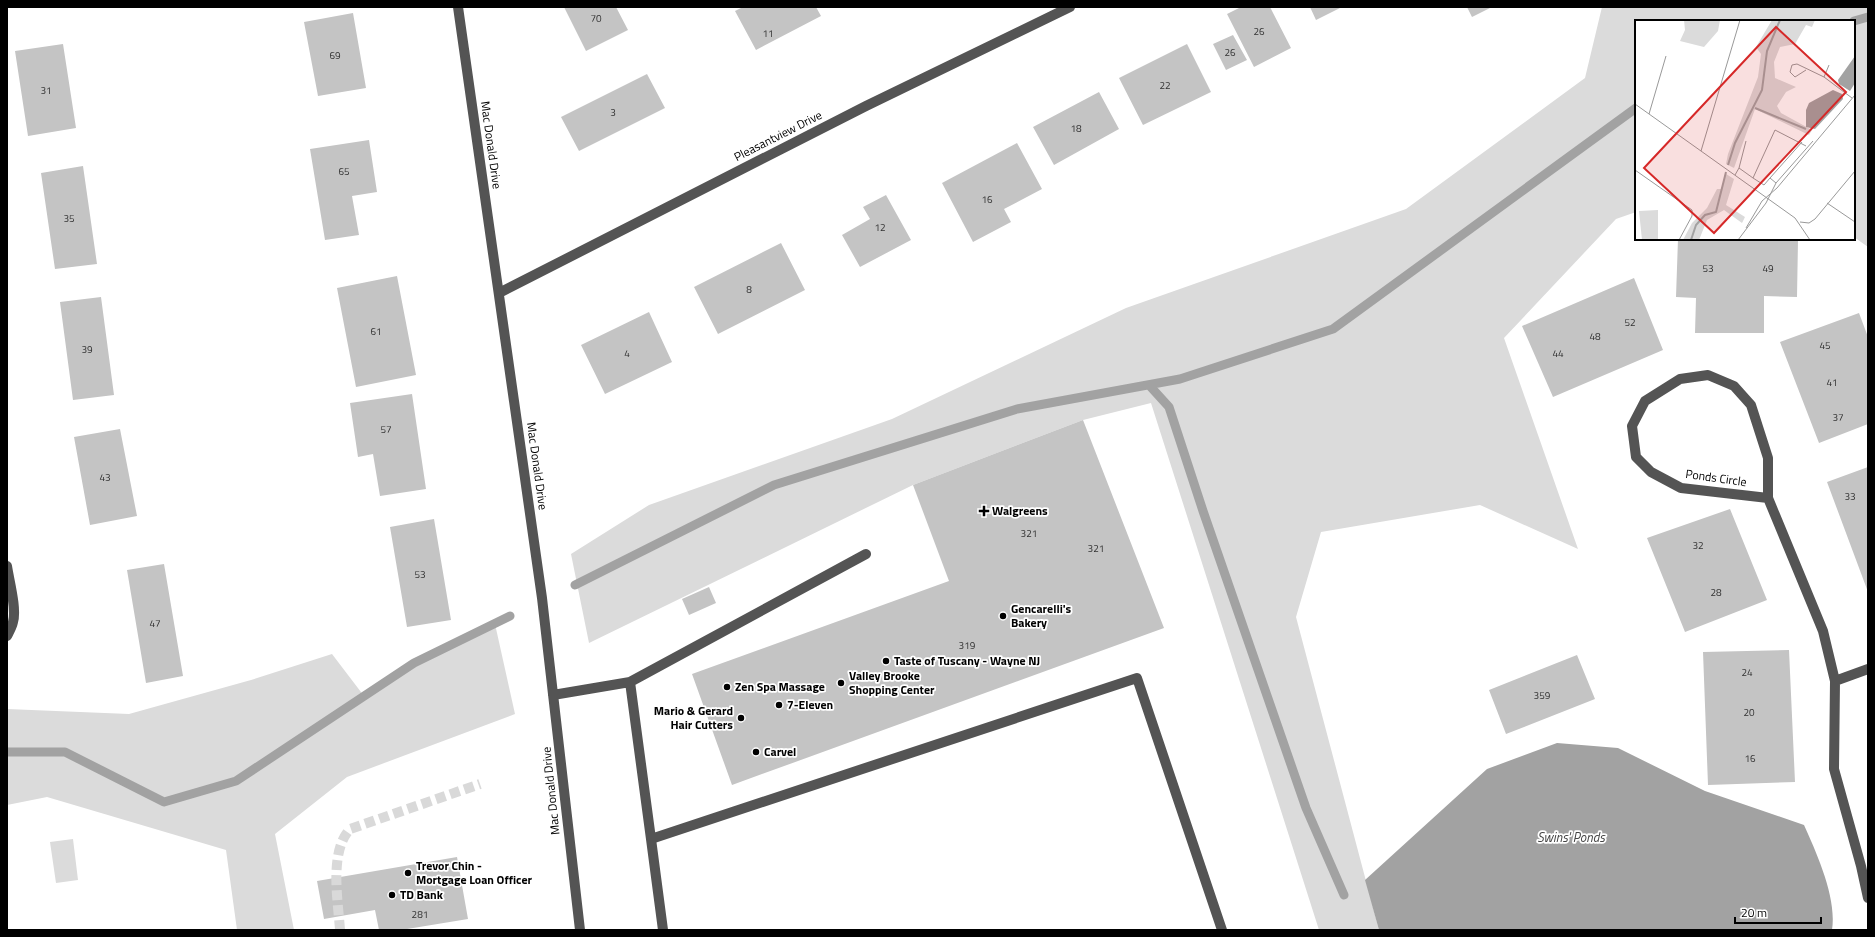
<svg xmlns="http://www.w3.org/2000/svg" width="1875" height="937" font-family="'Titillium Web',sans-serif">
<rect width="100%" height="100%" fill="#fff"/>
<path fill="#dbdbdb" d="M1602,7H1868V247L1854,237V21H1636V212L1616,219L1504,338L1578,549L1480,505L1321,532L1296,617L1379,930H1319L1151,403L1083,420L913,485L589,643L571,554L649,505L892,419L1126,308L1406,209L1585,78Z
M495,624L515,714L347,777L275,834L294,930H237L226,850L47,797L7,805V709L129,714L251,680L332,654L364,696L414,663Z
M73,839L78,880L56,883L50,842Z"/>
<path fill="#a2a2a2" d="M1557,743L1618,748L1705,791L1804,825C1817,854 1837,898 1832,930H1379L1365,880L1487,769Z"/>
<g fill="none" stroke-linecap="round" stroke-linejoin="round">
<path stroke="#a2a2a2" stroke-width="9" d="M1854,21L1868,17
M1149,385L1169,407L1203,511L1306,808L1344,895
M575,585L774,485L1017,409L1180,379L1333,329L1636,108
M7,752H65L164,802L236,781L414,663L510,616"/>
</g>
<path fill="#c4c4c4" d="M564,7H616L628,30L586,51Z
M743,7H816L821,16L756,50L735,11Z
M1241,7H1270L1291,48L1254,67L1227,14Z
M1310,7H1342L1316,20Z
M1467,7H1492L1472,17Z
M353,13L366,88L318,96L304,22Z
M1233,35L1247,60L1226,70L1213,44Z
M63,44L76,128L28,136L15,51Z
M1187,44L1211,92L1143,125L1119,78Z
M647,74L665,108L579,151L561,117Z
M1099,92L1119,129L1054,165L1033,127Z
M369,140L377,192L352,196L359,235L325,240L310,149Z
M1017,143L1042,189L1004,209L1011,222L973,242L942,183Z
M83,166L97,264L55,269L41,173Z
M886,195L911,240L860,267L842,235L870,219L863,207Z
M1678,239L1798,240L1797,297L1764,296V333H1695L1696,298L1676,297Z
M781,243L805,290L718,334L694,287Z
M397,276L416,375L356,387L337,288Z
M1634,278L1663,350L1553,397L1522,326Z
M101,297L114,395L73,400L60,302Z
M649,312L672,362L605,394L581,345Z
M1859,313L1868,337V424L1819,443L1780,342Z
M412,394L426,489L380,496L373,454L358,457L350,403Z
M1083,420L1164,628L732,785L692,674L949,581L913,485Z
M120,429L137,516L90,525L74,437Z
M1868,467V592L1827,482Z
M1730,509L1767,600L1685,632L1647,538Z
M434,519L451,620L407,627L390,527Z
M164,564L183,676L146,683L127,570Z
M709,587L716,603L689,615L682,599Z
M1789,650L1795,782L1708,785L1703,652Z
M1577,655L1595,699L1506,734L1489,690Z
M457,857L468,919L401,930H379L375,910L324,919L317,881Z"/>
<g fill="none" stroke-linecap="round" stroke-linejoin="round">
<path stroke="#d9d9d9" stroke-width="10" stroke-dasharray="10 5" stroke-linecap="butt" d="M340,930C338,900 329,852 350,829L480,784"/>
<path stroke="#545454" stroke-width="10" d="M458,7L542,598L580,930
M499,293L866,106L1070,7
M1768,498L1681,488L1651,472L1636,457L1632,426L1645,401L1680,379L1708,375L1734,386L1751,405L1768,458V498L1823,631L1835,681L1834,769L1861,866L1868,898
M7,566C9,580 17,609 13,622C12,627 9,632 7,636
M1835,681L1868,669
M630,682L866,554
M553,695L630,682L651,839L1137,678L1222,930
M651,839L663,930"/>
</g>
<g fill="#000" stroke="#fff" stroke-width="1.5">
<path d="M982 505h4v4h4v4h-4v4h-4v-4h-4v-4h4z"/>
<circle cx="1003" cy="616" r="4"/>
<circle cx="886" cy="661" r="4"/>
<circle cx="841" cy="683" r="4"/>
<circle cx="727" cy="687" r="4"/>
<circle cx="779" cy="705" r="4"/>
<circle cx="741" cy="718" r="4"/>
<circle cx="756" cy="752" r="4"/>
<circle cx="408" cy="873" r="4"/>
<circle cx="392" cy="895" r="4"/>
</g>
<g text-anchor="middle" stroke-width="3.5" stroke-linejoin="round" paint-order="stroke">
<g font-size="10" fill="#313131">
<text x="596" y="22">70</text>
<text x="1259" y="35">26</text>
<text x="768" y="37">11</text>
<text x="1230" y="56">26</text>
<text x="335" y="59">69</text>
<text x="1165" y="89">22</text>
<text x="46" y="94">31</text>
<text x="613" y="116">3</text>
<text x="1076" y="132">18</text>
<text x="344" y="175">65</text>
<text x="987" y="203">16</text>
<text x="69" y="222">35</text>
<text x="880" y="231">12</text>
<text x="1708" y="272">53</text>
<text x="1768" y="272">49</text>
<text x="749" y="293">8</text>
<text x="1630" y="326">52</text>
<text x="376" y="335">61</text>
<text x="1595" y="340">48</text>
<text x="1825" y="349">45</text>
<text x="87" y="353">39</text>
<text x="627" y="357">4</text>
<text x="1558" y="357">44</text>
<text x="1832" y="386">41</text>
<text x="1838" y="421">37</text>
<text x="386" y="433">57</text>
<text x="105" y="481">43</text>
<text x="1850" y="500">33</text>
<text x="1029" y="537">321</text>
<text x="1698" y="549">32</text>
<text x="1096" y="552">321</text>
<text x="420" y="578">53</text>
<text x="1716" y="596">28</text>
<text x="155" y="627">47</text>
<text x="967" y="649">319</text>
<text x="1747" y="676">24</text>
<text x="1542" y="699">359</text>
<text x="1749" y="716">20</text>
<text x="1750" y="762">16</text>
<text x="420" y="918">281</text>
</g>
<g font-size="12" fill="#000" stroke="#fff">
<text transform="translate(778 136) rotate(-27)" y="4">Pleasantview Drive</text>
<text transform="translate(491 145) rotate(82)" y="4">Mac Donald Drive</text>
<text transform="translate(537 466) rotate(82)" y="4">Mac Donald Drive</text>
<text transform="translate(1716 478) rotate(8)" y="4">Ponds Circle</text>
<text transform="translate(551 791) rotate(-96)" y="4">Mac Donald Drive</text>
</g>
<g font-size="12" font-weight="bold" fill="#000" stroke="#fff" text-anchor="start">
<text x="992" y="515">Walgreens</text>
<text x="1011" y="613">Gencarelli's<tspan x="1011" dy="14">Bakery</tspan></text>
<text x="894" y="665">Taste of Tuscany - Wayne NJ</text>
<text x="849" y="680">Valley Brooke<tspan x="849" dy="14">Shopping Center</tspan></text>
<text x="735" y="691">Zen Spa Massage</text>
<text x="787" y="709">7-Eleven</text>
<text x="733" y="715" text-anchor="end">Mario &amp; Gerard<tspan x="733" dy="14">Hair Cutters</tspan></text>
<text x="764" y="756">Carvel</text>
<text x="416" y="870">Trevor Chin -<tspan x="416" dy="14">Mortgage Loan Officer</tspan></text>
<text x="400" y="899">TD Bank</text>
</g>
<g font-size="13" font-style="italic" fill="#434343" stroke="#fff">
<text x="1571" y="842">Swins' Ponds</text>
</g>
</g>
<g transform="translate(1635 20)">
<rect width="220" height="220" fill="#fff"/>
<path d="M49,0H85L83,11L69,27L45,21L50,10ZM137,0H180L177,7L171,5L160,24L145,27L139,42L140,58L161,67L151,72L142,86L146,93L177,110L174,115L120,89L99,148L91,144L93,134L123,57L126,34L121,27ZM91,154L99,159L91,185L110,197L107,203L89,190L72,200L64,220H48L57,203L72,188L82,169H87ZM23,190V220H7L4,191Z" fill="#dbdbdb"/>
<path d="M220,36V63L215,71L204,64L203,60ZM198,70L207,74L208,79L180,109L171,107V90L174,83Z" fill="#a2a2a2"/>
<path fill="none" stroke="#a2a2a2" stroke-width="2" d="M120,88L171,109M93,145L100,123L127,70L132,31L145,0M56,220L61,205L70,195L81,192L91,152"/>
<path fill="none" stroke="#999" stroke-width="1" d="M171,50L160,57L155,52L157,45L162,44L189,57L217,78M189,57L194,45M0,84L160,198L175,220M14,94L31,36M66,131L105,0M104,148L111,121M0,150L57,190V196L44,220M100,155L104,148L118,158L140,110L171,126M118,158L129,165L135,158L141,163M135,158L167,122M192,183L220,202M165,202L174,203L180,199L220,151M111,208L127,181L142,168L220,75M103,220L131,183L141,163L178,121"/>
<path fill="#d62828" fill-opacity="0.15" stroke="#d62828" stroke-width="2" d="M141,7L211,72L79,213L9,148Z"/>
<rect width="220" height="220" fill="none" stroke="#000" stroke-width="2"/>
</g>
<rect width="1875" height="937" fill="none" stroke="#000000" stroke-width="16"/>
<path d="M1735 917v6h86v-6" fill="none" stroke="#000000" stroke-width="2"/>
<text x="1741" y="917" font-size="12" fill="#000000" stroke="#ffffff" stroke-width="3" paint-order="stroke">20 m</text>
</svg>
